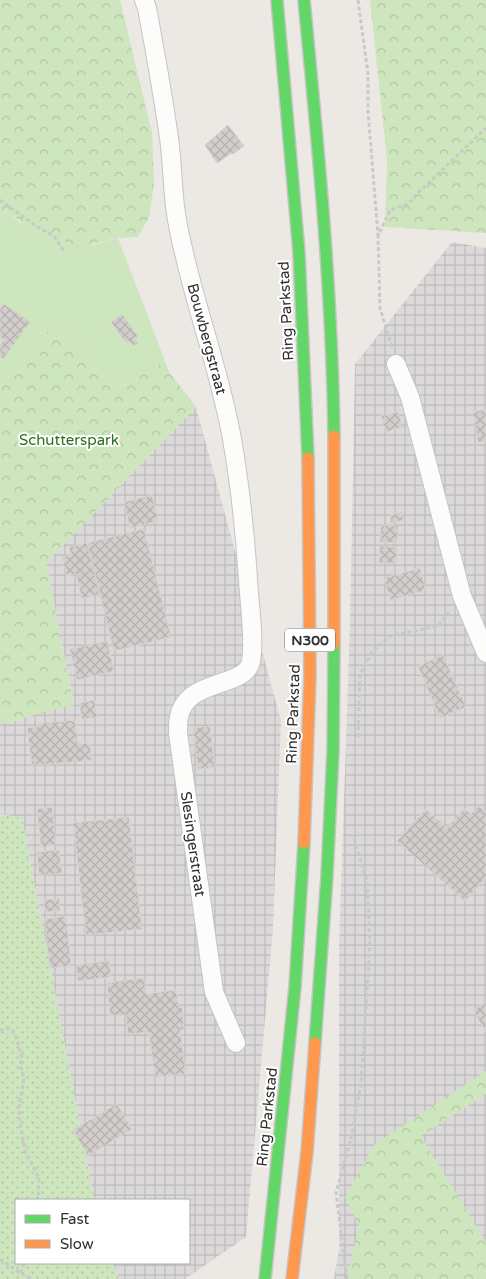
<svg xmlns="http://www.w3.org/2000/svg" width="486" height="1279" font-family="'Varela Round',sans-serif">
<defs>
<pattern id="industrial-grid" width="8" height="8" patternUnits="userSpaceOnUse" patternTransform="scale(1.25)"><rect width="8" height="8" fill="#dcd9db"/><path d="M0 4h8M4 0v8" fill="none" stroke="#bdbbbc"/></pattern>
<pattern id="forest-crowns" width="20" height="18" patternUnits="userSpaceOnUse" patternTransform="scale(1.25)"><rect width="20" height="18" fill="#cee6be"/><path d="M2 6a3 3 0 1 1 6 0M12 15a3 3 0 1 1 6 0" fill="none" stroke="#b1c6a4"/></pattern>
<pattern id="park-dots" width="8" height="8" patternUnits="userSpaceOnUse" patternTransform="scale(1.25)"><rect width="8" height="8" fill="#cee6be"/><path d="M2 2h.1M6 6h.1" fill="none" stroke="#b1c6a4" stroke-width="1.8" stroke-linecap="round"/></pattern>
<pattern id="building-cross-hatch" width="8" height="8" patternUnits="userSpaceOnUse" patternTransform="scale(1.25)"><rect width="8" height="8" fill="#d1cecb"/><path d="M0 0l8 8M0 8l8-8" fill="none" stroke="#b4b1af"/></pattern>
</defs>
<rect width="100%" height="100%" fill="#ece8e4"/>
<path fill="url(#industrial-grid)" d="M452,242L486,248V1279H334L339,1250V947L350,624L355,364Z
M196,407L281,721L273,928L246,1237L185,1279H119L113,1263H189V1200H94L22,818L0,814V724L20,720L25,717L74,704L46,563Z"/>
<path fill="#cee6be" d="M4,211L20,222L92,245L118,238L165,361L115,390L55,322L31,354L0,386V216Z"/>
<path fill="url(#forest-crowns)" d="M0,0H120L152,133L154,184L149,217L138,237L118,238L78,247L44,235L4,211L0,216Z
M370,0H486V233L385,227L387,160Z
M55,322L115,390L165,361L169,372L196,407L46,563L74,705L25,717L20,720L0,724V386L31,354Z
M486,1071V1094L421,1136L486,1242V1279H347L359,1226L345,1197L375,1144Z"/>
<path fill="url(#park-dots)" d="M0,814L22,818L94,1200H16V1263H113L119,1279H0Z"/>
<path fill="url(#building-cross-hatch)" stroke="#d7d4d0" d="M228,125L244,146L233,154L232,153L217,163L205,145Z
M4,304L30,322L3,359L0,357V345L4,340L0,337V309Z
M122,314L138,336L135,338L138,343L133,346L129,341L126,343L111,322Z
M486,409V441L478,442L473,412Z
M398,412L402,427L386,432L381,416Z
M152,495L158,521L130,528L124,502Z
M402,512L404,520L391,523L390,515Z
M381,525L398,526L397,543L380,542Z
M144,529L171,637L114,651L87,543Z
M87,543L100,594L82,599L76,574L67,577L62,557L71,555L69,547Z
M380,546L397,547L396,563H379Z
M420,568L426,590L390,600L384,578Z
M107,641L114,671L77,680L70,649Z
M443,655L466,707L440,718L418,666Z
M95,700L97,717L82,719L79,703Z
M75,720L78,744L90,743L92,760L41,765V764L32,765L27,728L37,727L36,724Z
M210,726L215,767L198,769L193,728Z
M479,806L486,812V878L465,901L397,841L426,809L447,828L464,808L471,814Z
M52,807L56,845L41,847L37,809Z
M129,817L142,929L86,935L73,823Z
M59,850L62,873L39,876L37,852Z
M59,898L60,911L45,912L44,900Z
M66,916L71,966L50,968L44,919Z
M109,961L111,977L78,981L76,965Z
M144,978L146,994L176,990L179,1008L182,1007L184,1029L180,1030L186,1074L155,1077L149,1032L128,1034L126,1015L110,1016L107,983Z
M486,1002V1032L473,1010Z
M117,1104L132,1129L88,1156L73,1130Z"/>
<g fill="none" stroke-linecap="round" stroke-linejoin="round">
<defs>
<path id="street" d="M144,0L147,8C155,51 163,95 169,138C173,165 172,193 177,220C190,294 219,365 232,439C240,485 245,532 248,579C249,601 255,639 251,661C246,689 187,677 179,717C178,722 178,728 178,733L214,992L236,1043
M396,364L410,397L462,596L486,653"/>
<path id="fast" d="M277,0L299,253L308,458
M304,0C318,145 332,290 334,436
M315,1043L327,876L333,751L334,644
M265,1279L295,987L304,843"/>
<path id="slow" d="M334,436V644
M304,843L310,675L308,458
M292,1279L307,1152L315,1043"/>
</defs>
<use href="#street" stroke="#c5c4c5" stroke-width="20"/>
<use href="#fast" stroke="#c6c5c4" stroke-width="14"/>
<use href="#slow" stroke="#c6c5c4" stroke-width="14"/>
<path stroke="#c9c9c8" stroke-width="3" stroke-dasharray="4 2.5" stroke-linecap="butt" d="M358,0L368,74V111L378,235
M0,200L36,226L54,236L64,251
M392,347L380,308L378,236L390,210L408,204L419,192L486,128
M358,737L360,674L372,652L390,636L438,626L449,612
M0,1031L6,1028L11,1029L15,1034L22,1057L20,1065L24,1078L19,1108L20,1123L25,1151L39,1178L38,1200
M0,1259L20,1273L33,1279
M20,1273L24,1263
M347,1279L336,1193L350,1143L361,1084L370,944L367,882L353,835"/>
<use href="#street" stroke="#fcfcfb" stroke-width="18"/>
<use href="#fast" stroke="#63d668" stroke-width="11"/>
<use href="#slow" stroke="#ff974d" stroke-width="11"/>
</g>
<g text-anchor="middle" stroke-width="4" stroke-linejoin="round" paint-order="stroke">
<rect fill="#fff" stroke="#6d6d6d" stroke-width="1" x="285" y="628.5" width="50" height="23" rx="4"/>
<g font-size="14" font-weight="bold" fill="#2e2e2e">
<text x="310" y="645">N300</text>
</g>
<g font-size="15" fill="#2e2e2e" stroke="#fff">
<text transform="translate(286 311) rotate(-93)" y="5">Ring Parkstad</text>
<text transform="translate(207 339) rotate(75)" y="5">Bouwbergstraat</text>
<text transform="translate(293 714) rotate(-88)" y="5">Ring Parkstad</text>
<text transform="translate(193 844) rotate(82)" y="5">Slesingerstraat</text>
<text transform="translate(267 1117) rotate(-84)" y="5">Ring Parkstad</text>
</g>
<g font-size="15" fill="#2c6e1b" stroke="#fff">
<text x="69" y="445">Schutterspark</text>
</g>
</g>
<rect x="15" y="1199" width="175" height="65" fill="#ffffff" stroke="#ababab"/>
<rect x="25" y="1215" width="25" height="8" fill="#63d668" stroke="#ababab"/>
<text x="60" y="1224" font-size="15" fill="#2e2e2e">Fast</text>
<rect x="25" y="1240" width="25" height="8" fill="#ff974d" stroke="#ababab"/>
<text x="60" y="1249" font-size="15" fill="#2e2e2e">Slow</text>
</svg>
